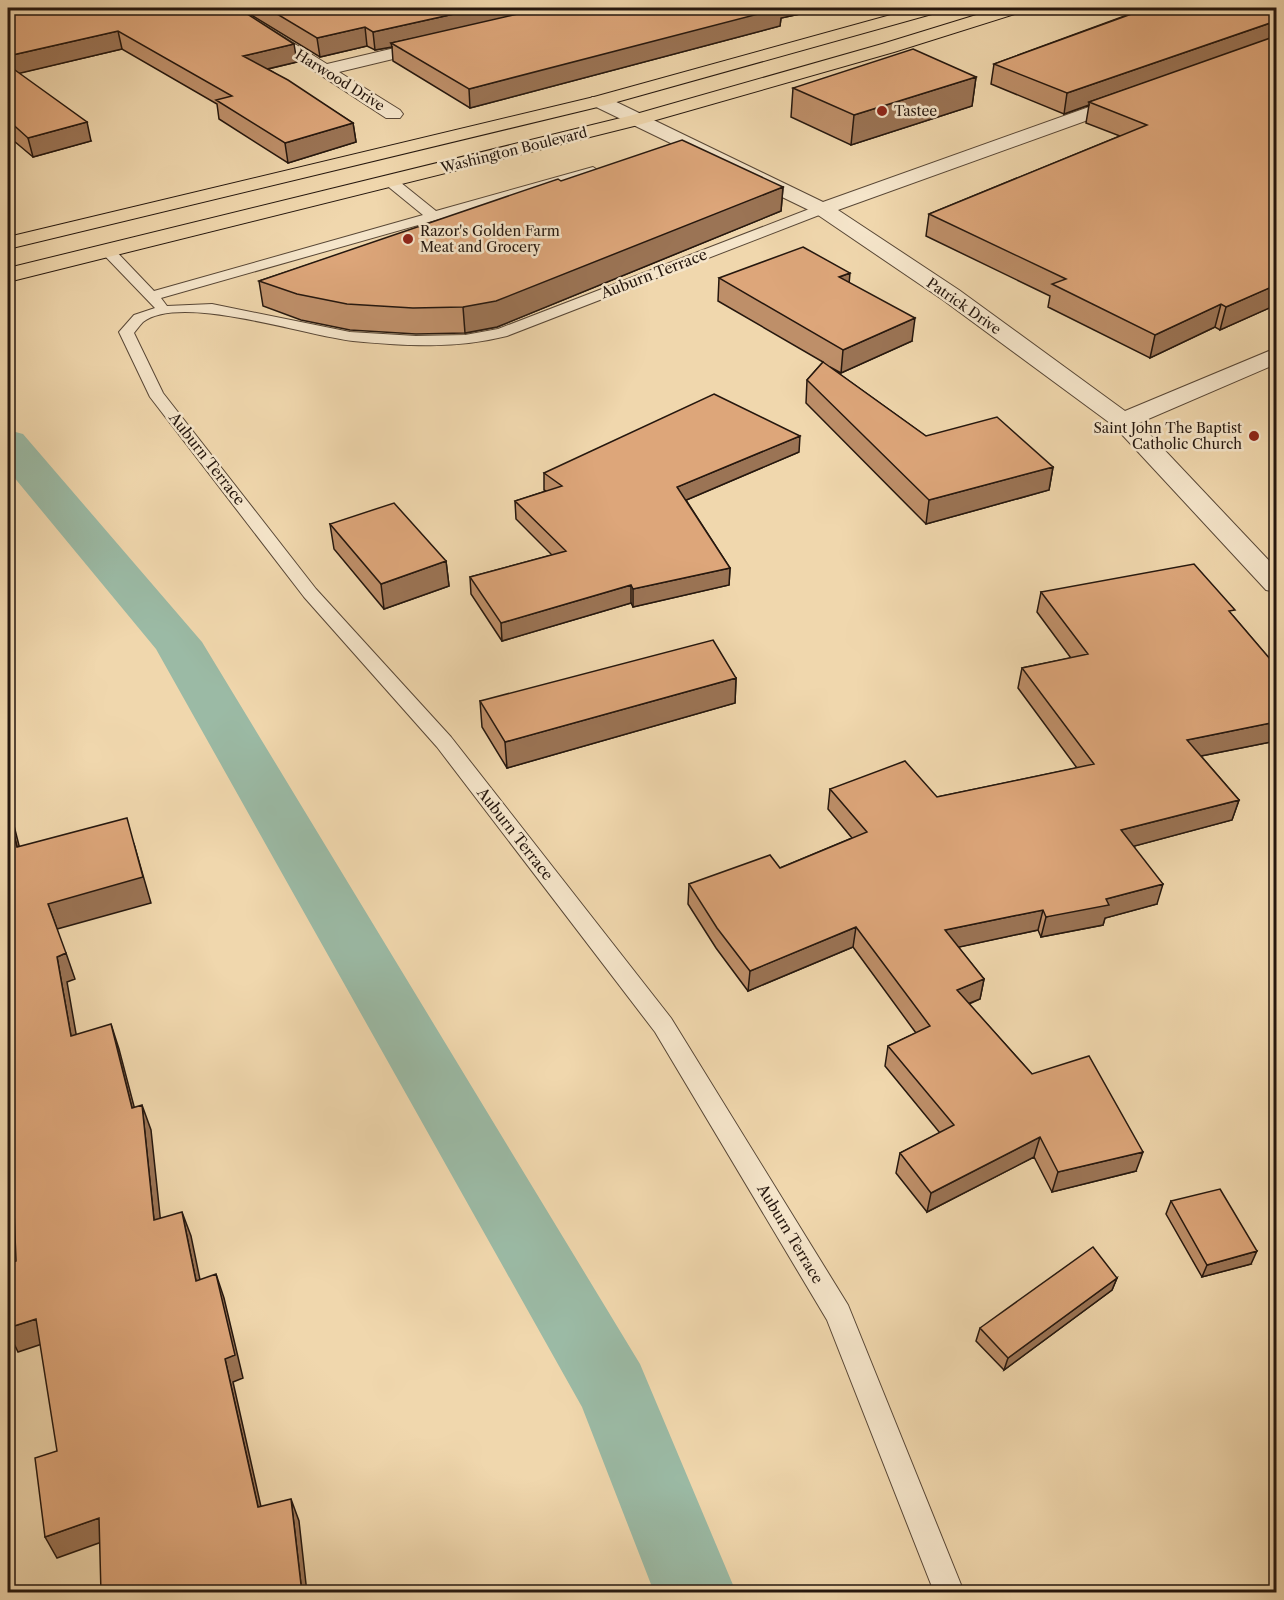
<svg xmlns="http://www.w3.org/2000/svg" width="1284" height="1600" font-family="'Libre Caslon Text',serif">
<rect width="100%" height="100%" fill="#f0d7ad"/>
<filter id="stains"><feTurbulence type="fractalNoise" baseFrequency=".00333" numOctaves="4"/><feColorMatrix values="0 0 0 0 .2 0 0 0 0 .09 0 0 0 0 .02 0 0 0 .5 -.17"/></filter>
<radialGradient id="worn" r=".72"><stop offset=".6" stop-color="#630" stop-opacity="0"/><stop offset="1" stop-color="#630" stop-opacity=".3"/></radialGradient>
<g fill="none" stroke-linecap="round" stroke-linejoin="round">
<path fill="#9bbaa5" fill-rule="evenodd" d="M8,430L23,434L202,642L640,1364L736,1592H654L582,1407L156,649L8,470Z"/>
<defs>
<path id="lane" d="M593,167L599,171L598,174L161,298L167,306L212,304L350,332L416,336L465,335L498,329L817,206H827L829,209L827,212L507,336C456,349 405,346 353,341C306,336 181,293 143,322C140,325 137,329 134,333L163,393L316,589L451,737L671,1018L848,1305L964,1592H934L827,1320L655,1032L437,747L304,597L150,397L119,332L134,315L155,308L102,253L100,250L102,247H112L154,291L423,215L385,184L384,181L385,178H395L436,211Z"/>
<path id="street" d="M218,8H237L327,64L437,38L443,39L446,43L443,47L339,72L400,110L403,114L400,118H386Z
M1131,92L1138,94L1140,98L1138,102L838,210L959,290L1125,411L1276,348V364L1139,423L1276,568V592L1266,590L1114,426L943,300L815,213L592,105L590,101L592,97H606L823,202Z"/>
<path id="highway" d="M916,8H941L939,12L606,105L8,249V237L594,97Z
M999,8H1023L1021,12L894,52L642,124L8,282V268L629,116L882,44Z"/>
</defs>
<use href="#lane" stroke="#584736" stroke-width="2"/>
<use href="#street" stroke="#584736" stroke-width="2"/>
<use href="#highway" stroke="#25170e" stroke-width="2"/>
<use href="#lane" fill="#f5e5ca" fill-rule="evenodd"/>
<use href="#street" fill="#f5e5ca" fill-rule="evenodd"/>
<use href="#highway" fill="#f0d7ad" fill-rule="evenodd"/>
</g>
<path fill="#be8f69" stroke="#25170e" stroke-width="1.5" d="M8,8L297,62L268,69L353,123L356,142L288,163L219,119L217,104L122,49L19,73L91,141L33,157L8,136Z
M240,8H828L781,18L780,26L470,108L393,61L392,47L375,50L367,46L320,57Z
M1116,8H1276V305L1220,330L1215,327L1150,358L1048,307L1050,296L926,236L929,214L1120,136L1086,123L1089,105L1064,114L991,84L994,64L1130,14L1115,9Z
M976,77L972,106L851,145L791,117L793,88Z
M561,181L783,187L781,211L497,327L465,333L416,334L350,330L301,320L263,306L259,281Z
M719,278L849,283L912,341L841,373L830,367L926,436L1053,467L1049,490L926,524L806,403L807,380L823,362L718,301Z
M799,452L686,500L730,568L729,585L633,607L631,603L502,641L471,594L470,577L552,555L516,519L515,501L546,491L544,490V473Z
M330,524L446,561L449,586L384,609L334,549Z
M1041,592L1233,616L1276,666V741L1201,756L1239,800L1232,820L1134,846L1157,904L1105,918L1103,925L1041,937L1038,930L958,947L984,979L980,999L969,1004L1032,1074L1136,1171L1052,1192L1034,1157L927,1212L896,1173L900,1153L940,1133L885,1066L888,1046L916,1033L853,947L748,991L716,948L688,904L689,884L780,868L852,838L828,809L830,789L937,797L1077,768L1018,688L1022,668L1071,658L1037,612Z
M736,678L735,703L507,768L482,727L480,701Z
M1171,1201L1251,1264L1202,1277L1166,1214Z
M1117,1278L1112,1290L1004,1370L976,1341L980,1328Z"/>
<path fill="#9b7455" stroke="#25170e" stroke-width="1.5" d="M481,8H558L391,43L392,47L375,50L373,32Z
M770,8H828L781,18L780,26L470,108L469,89Z
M1276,21V38L1089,102V105L1064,114L1067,93Z
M365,27L367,46L320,57L317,38Z
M118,31L122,49L8,76V56Z
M294,44L297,62L246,74L243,56Z
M976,77L972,106L851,145L854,115Z
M87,122L91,141L33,157L28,138Z
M353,123L356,142L288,163L285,143Z
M783,187L781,211L497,327L465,333L463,307Z
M850,273L848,296L839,277Z
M1276,285V305L1220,330L1226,307Z
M1221,304L1215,327L1150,358L1155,335Z
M915,318L912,341L841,373L843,350Z
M800,436L799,452L677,504V487Z
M1053,467L1049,490L926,524L929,500Z
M446,561L449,586L384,609L381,584Z
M730,568L729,585L633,607V589Z
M631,585V603L502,641L501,623Z
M736,678L735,703L507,768L505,742Z
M1276,722V741L1181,760L1187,740Z
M1239,800L1232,820L1116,851L1121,830Z
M8,801L9,806L26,873L17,847L8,811Z
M134,844L151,903L57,929L48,904Z
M1163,884L1157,904L1105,918L1103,925L1041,937L1046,917L1106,899Z
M1043,910L1038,930L941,951L945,930Z
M856,927L853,947L748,991L750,971Z
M66,953L75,979L67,982L81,1062L71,1036L57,957Z
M984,979L980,999L952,1010L957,990Z
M111,1024L119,1049L141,1133L132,1108Z
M142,1105L151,1130L163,1244L154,1220Z
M1040,1137L1034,1157L927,1212L931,1193Z
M1143,1152L1136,1171L1052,1192L1058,1172Z
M182,1212L191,1236L205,1304L196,1281Z
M1257,1251L1251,1264L1202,1277L1207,1265Z
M216,1274L224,1298L243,1378L233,1382L266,1529L258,1507L225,1359Z
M1117,1278L1112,1290L1004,1370L1008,1358Z
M36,1319L48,1342L18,1352L8,1331V1328Z
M291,1499L299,1521L307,1593H302Z
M99,1518L110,1539L57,1558L45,1537Z"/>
<path fill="#dda67a" stroke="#25170e" stroke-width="1.5" d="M8,8H238L294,44L243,56L288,80L353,123L285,143L216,100L232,96L118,31L8,56Z
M267,8H481L373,32L365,27L317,38Z
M544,8H781L469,89L391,43Z
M1148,8H1276V21L1067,93L994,64Z
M1276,36V285L1226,307L1221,304L1155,335L1052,284L1066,279L929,214L1147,125L1089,102Z
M913,49L976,77L854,115L793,88Z
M8,65L87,122L28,138L8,120Z
M682,140L783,187L496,301L463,307L413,308L347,304L297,294L259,281L558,179L561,181Z
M803,247L850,273L839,277L915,318L843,350L719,278Z
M823,362L926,436L997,417L1053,467L929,500L807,380Z
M714,394L800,436L677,487L730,568L633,589L631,585L501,623L470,577L566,551L515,501L562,486L544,473Z
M394,503L446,561L381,584L330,524Z
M1194,564L1235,610L1229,611L1276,666V722L1187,740L1239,800L1121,830L1163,884L1106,899L1109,905L1046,917L1043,910L945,930L984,979L957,990L1032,1074L1089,1056L1143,1152L1058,1172L1040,1137L931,1193L900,1153L954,1125L888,1046L930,1026L856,927L750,971L717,928L689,884L770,855L780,868L867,832L830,789L905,761L937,797L1094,764L1022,668L1088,654L1041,592Z
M713,640L736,678L505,742L480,701Z
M8,811L17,847L127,818L143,877L48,904L66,953L57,957L71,1036L111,1024L132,1108L142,1105L154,1220L182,1212L196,1281L216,1274L235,1355L225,1359L258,1507L291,1499L302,1593H101L99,1518L45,1537L35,1458L57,1451L36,1319L8,1328V1264L16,1261L10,1109L8,1095Z
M1220,1189L1257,1251L1207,1265L1171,1201Z
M1093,1247L1117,1278L1008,1358L980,1328Z"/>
<g fill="#8f2418" stroke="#f5e5ca" stroke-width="2">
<circle cx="882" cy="111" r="6"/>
<circle cx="408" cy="239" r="6"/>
<circle cx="1254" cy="436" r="6"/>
</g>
<g text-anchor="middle" stroke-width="5" stroke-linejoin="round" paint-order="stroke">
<g font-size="14" fill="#25170e" stroke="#f5e5ca">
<text transform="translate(340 80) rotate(32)" y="5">Harwood Drive</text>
<text transform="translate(514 150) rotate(-14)" y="5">Washington Boulevard</text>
<text transform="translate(964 306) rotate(35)" y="5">Patrick Drive</text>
</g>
<g font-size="14" fill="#25170e" stroke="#f5e5ca" text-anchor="start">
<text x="894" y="116">Tastee</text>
<text x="420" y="236">Razor's Golden Farm<tspan x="420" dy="16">Meat and Grocery</tspan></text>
<text x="1242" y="433" text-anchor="end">Saint John The Baptist<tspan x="1242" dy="16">Catholic Church</tspan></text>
</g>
<g font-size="15" fill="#25170e" stroke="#f5e5ca">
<text transform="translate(654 274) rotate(-21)" y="5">Auburn Terrace</text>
<text transform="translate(207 459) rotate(52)" y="5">Auburn Terrace</text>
<text transform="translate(515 834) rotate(52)" y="5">Auburn Terrace</text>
<text transform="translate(790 1234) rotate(59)" y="5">Auburn Terrace</text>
</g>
</g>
<rect width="1284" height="1600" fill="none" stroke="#f0d7ad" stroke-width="30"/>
<rect x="9" y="9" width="1266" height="1582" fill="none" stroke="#25170e" stroke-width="3"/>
<rect x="15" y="15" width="1254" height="1570" fill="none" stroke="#25170e" stroke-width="1.5"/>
<rect width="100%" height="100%" filter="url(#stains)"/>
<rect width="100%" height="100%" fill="url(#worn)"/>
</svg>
